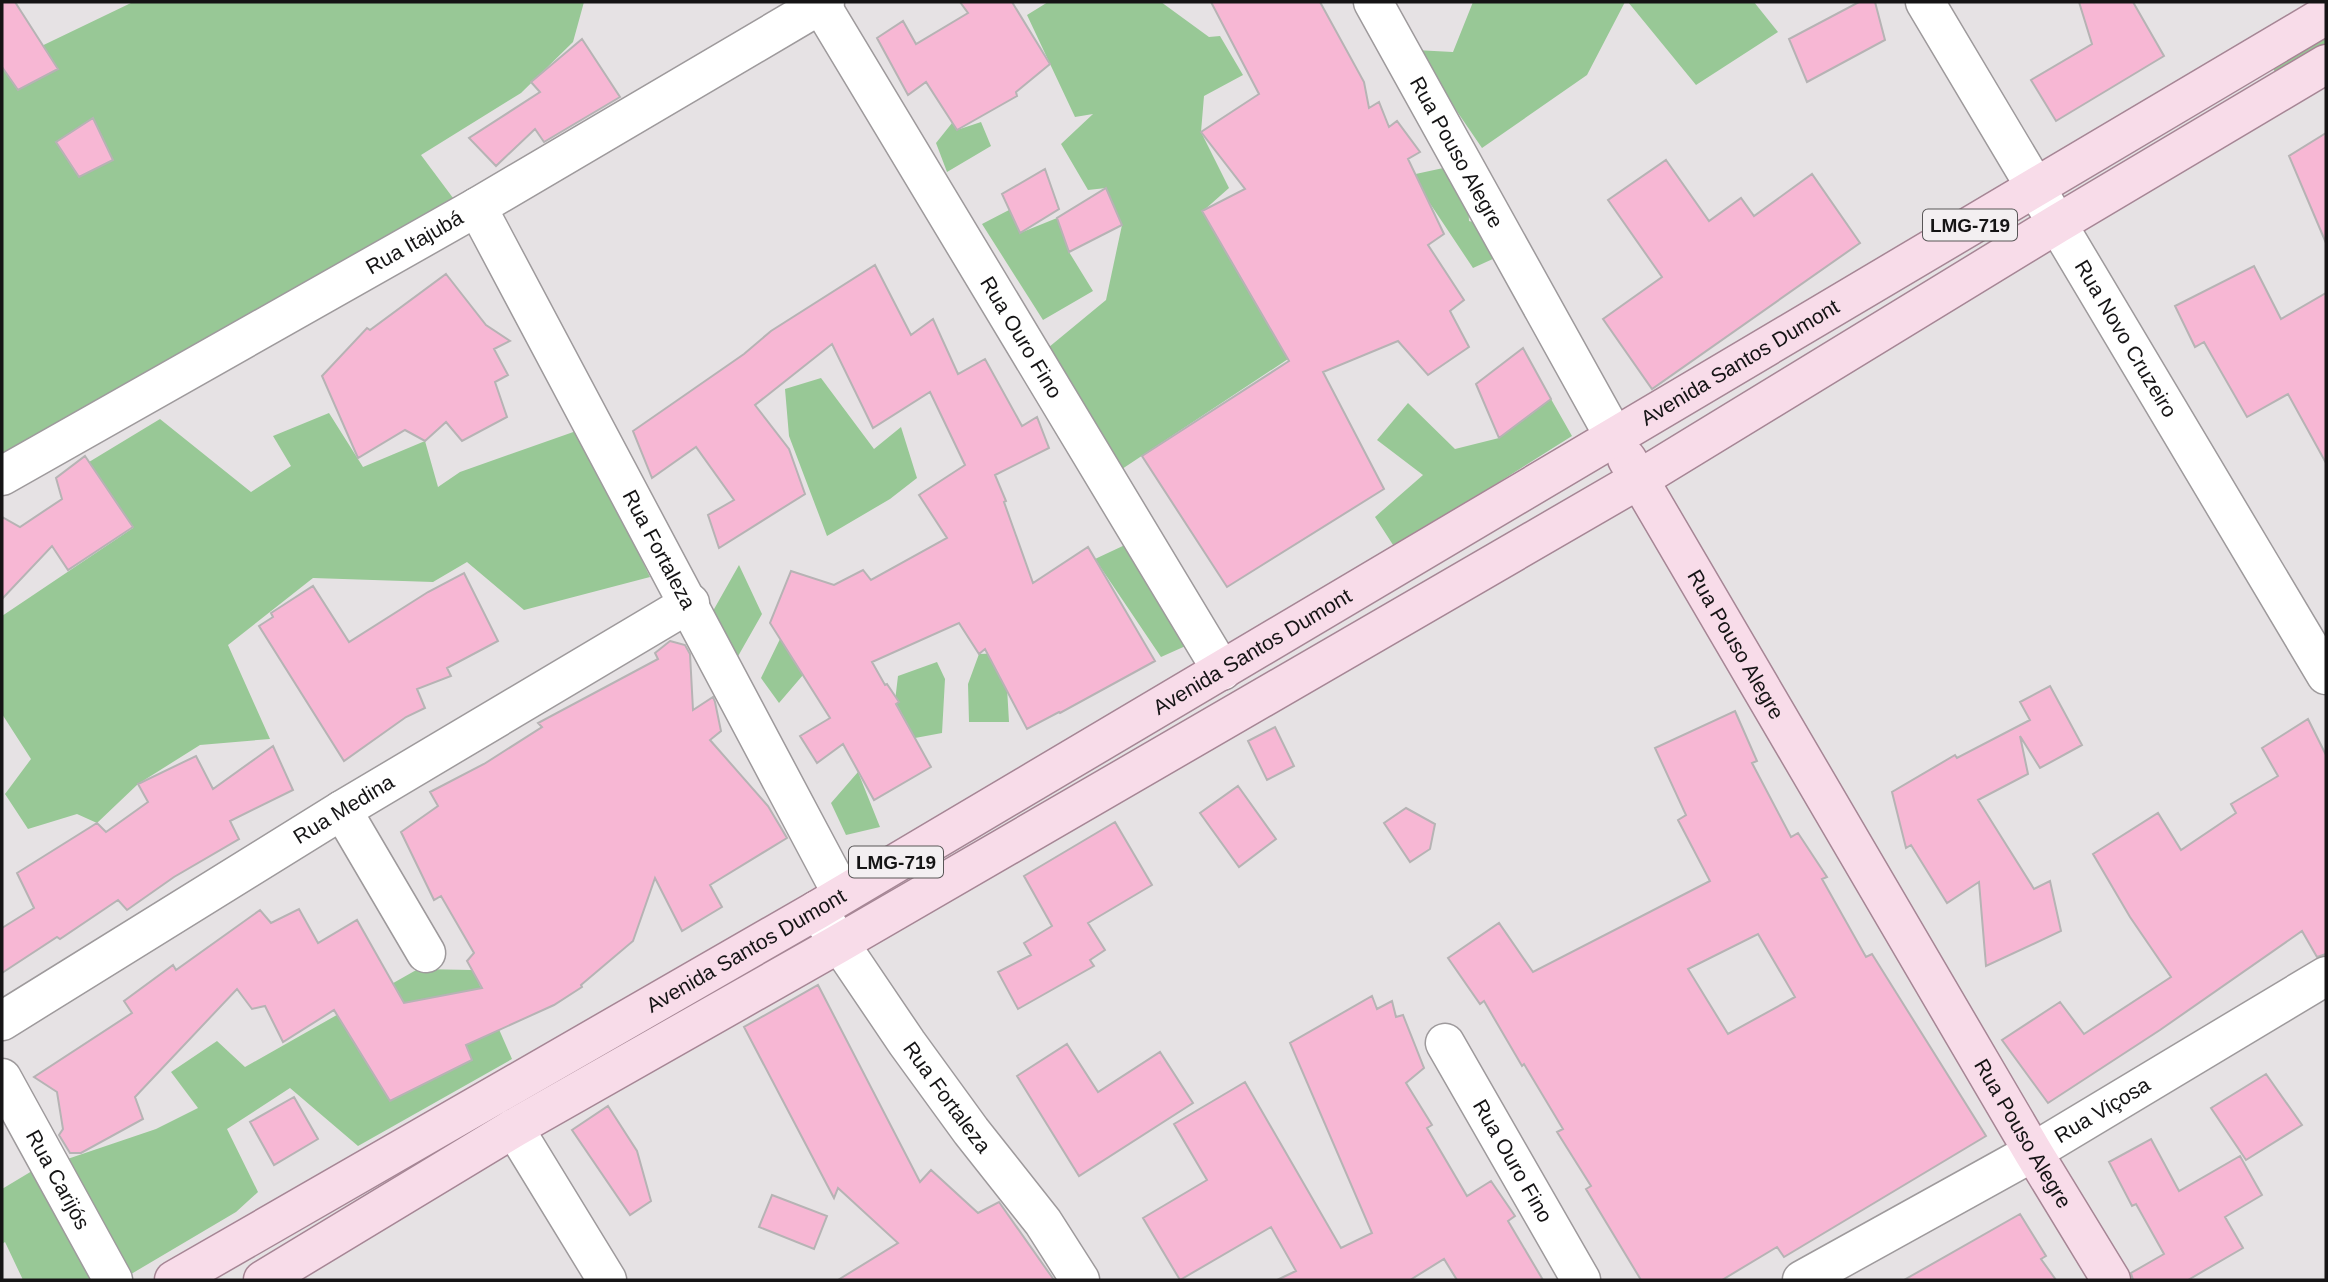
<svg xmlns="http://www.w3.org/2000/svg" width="2328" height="1282" font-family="Arial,sans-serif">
<rect width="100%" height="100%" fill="#e6e2e4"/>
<path fill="#98c896" d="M133,2H584L573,42L521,93L421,155L459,206L2,461V65Z
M1048,2H1161L1209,37L1220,36L1243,75L1204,96L1201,132L1229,188L1203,211L1288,359L1116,473L1043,352L1106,300L1122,225L1106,188L1088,190L1061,144L1093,114L1075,117L1027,15Z
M1473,2H1625L1587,75L1482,148L1415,50L1453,52Z
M1628,2H1754L1778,32L1696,85Z
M2326,35V50L2277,79L2273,67Z
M981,122L991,146L947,172L936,143L952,123L957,130Z
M1448,167L1468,201L1469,221L1488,226L1495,258L1473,268L1411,175Z
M1009,210L1020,233L1057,218L1069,252L1093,291L1043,320L982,224Z
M821,378L874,449L901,427L917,478L890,499L827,536L789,436L785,389Z
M1551,399L1572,436L1395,548L1375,517L1423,475L1377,440L1408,403L1455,449L1499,438Z
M329,413L363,467L425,441L438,487L460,472L579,430L650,577L524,610L467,562L433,582L313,578L228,645L270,739L200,745L138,784L97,823L77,814L28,829L5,794L31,759L2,714V616L133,528L89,462L160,419L251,492L291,466L273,436Z
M1142,537L1190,644L1161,657L1095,559Z
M739,565L762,614L737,658L709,618Z
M780,639L803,675L779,703L761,678Z
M1005,653L1009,722H969L968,684L979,654Z
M937,662L945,679L942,733L915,738L895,701L898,676Z
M858,772L880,827L846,835L831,803Z
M418,969L473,970L512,1059L358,1146L290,1088L227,1129L258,1192L236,1212L121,1280H23L5,1242L2,1244V1189L32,1171L156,1129L198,1108L171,1072L217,1041L245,1067Z"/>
<path fill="#f7b7d4" stroke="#b6b3b4" stroke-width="2" fill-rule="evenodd" d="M2,2H15L58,69L18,90L2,67Z
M960,2H1012L1050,64L1016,92L1017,96L957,130L926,82L908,95L877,38L903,21L916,44L968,13Z
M1211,2H1320L1364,82L1369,108L1379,102L1389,127L1397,121L1420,152L1408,159L1444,234L1428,245L1464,300L1450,311L1469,347L1428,375L1398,341L1323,372L1384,489L1227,587L1142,456L1289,361L1202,211L1245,189L1201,132L1259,94Z
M1859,2H1875L1885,40L1807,82L1789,39Z
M2079,2H2133L2164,56L2056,121L2031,80L2092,44Z
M582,39L620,97L544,142L535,129L496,166L469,138L540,92L531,82Z
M93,118L113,160L79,177L56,142Z
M2326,133V243L2289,156Z
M1666,160L1709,221L1741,198L1754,216L1812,174L1860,243L1652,389L1603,319L1662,277L1608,200Z
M1045,169L1059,209L1020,233L1002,194Z
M1106,188L1122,225L1069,252L1057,218Z
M875,265L911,335L933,319L958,374L985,359L1022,426L1037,417L1049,448L995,475L1006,501L1004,502L1033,583L1088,547L1155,661L1060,713L1059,712L1027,729L985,649L979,654L959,623L872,662L885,685L887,684L899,702L896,704L931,767L874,800L843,744L817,763L800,736L830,718L770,623L791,571L834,585L863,570L871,580L947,538L919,495L965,465L930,392L873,428L832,344L755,405L789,449L805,494L719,548L708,515L734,500L696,447L652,478L633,431L744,354L771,331Z
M2254,266L2281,319L2326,293V463L2288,394L2247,417L2204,342L2195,347L2175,306Z
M446,274L486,325L510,341L494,349L508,375L495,382L507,417L462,441L446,422L425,441L405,430L358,458L322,376L367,328L370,330Z
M1523,348L1551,399L1499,438L1476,384Z
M85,456L133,527L68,570L52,546L2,599V517L20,527L62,499L56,478Z
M464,573L498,641L447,668L451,676L417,689L425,708L406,717L344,761L259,626L273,617L271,613L313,586L349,642L428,592Z
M670,641L685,645L690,654L693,710L713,697L715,702L721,731L710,740L768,806L787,838L710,885L722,907L682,931L655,878L633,941L581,985L582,987L554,1005L466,1045L472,1060L390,1101L334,1010L283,1042L265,1006L252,1009L237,989L135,1097L143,1119L81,1153H70L59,1135L63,1129L57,1092L34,1077L132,1013L124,1001L173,965L176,970L260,910L271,923L299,909L318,943L357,920L404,1003L482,988L467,961L474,953L441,896L434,900L401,832L438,806L430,792L484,764L542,727L538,723L658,659L655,653Z
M2050,686L2082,745L2040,768L2020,736L2028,774L1978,800L2034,889L2050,881L2061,931L1986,966L1979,882L1947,903L1911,845L1906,848L1892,792L1955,755L1957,758L2030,720L2020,702Z
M1735,711L1757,761L1752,763L1791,837L1798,833L1827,877L1822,879L1866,957L1872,954L1986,1136L1784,1257L1777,1247L1722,1280H1641L1586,1189L1591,1186L1557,1132L1563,1129L1524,1064L1522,1066L1484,1001L1480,1004L1448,958L1499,923L1533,972L1710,881L1678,820L1686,815L1655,748ZM1758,934L1795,997L1728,1034L1688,969Z
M2308,719L2326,755V954L2317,957L2302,931L2160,1030L2048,1103L2002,1040L2060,1002L2084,1034L2171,977L2130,917L2093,854L2158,813L2181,850L2236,813L2231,804L2278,776L2262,748Z
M1275,727L1294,766L1267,780L1248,741Z
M273,746L293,790L230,821L239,839L174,877L127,910L118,900L60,939L57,937L2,973V928L34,908L17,873L97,823L106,832L148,802L138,784L196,756L213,789Z
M1238,786L1276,839L1239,867L1200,813Z
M1406,808L1435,824L1430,849L1410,862L1384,823Z
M1115,822L1152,885L1088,923L1105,950L1090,960L1094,966L1018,1009L998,972L1031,955L1024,943L1052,926L1024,876Z
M818,985L920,1182L931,1170L978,1213L999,1202L1054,1280H838L898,1243L838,1188L834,1198L744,1027Z
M1372,996L1377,1009L1392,1001L1396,1017L1403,1015L1424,1068L1406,1083L1432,1125L1427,1128L1467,1196L1491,1181L1515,1216L1508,1221L1543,1280H1457L1444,1259L1410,1280H1277L1296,1271L1271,1227L1180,1280L1143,1218L1207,1180L1174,1124L1245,1082L1341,1248L1372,1233L1290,1043Z
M1067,1044L1098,1092L1160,1052L1193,1103L1079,1176L1017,1076Z
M2266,1074L2302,1125L2246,1160L2211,1108Z
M294,1097L318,1139L274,1165L250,1122Z
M608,1106L637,1151L651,1201L630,1215L572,1130Z
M2151,1139L2179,1191L2240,1156L2262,1195L2225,1217L2243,1248L2188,1280H2133L2131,1273L2164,1254L2136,1204L2132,1206L2109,1162Z
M772,1195L827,1216L814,1249L759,1227Z
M2020,1214L2046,1256L2041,1259L2056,1280H1904Z"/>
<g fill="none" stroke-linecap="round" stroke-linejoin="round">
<defs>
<g id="minor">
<path id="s1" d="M1373,2L1615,438"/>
<path id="s2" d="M1925,2L2326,675"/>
<path id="s3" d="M821,5L1222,671"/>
<path id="s4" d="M477,207L842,894"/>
<path id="s5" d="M2,476L477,207L825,2"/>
<path d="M342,810L426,953"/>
<path id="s6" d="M817,910L907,1043L971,1131L1043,1222L1080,1280"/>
<path id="s7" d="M2,1021L342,810L690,603"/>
<path id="s8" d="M1445,1043L1581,1280"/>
<path id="s9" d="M2,1078L113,1280"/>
<path d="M514,1128L607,1280"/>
<path id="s10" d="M1802,1280L2033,1152L2326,976"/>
</g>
<g id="major">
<path id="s11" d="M1627,459L2033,1152L2111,1280"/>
<path id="s12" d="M174,1280L817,910L2326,15"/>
<path d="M263,1280L514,1128L838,944L1638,480L2057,224L2326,64"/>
</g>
</defs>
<use href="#minor" stroke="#9e9a9c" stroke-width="41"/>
<use href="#major" stroke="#a68695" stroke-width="41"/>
<use href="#minor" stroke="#fff" stroke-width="38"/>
<use href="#major" stroke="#f8dce9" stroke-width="38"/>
</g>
<g text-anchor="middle" stroke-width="5" stroke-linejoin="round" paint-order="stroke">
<g fill="#f3eff1" stroke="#585657" stroke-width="2">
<rect x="1923" y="209.5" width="94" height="31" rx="5"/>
<rect x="849" y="846.5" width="94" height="31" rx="5"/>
</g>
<g font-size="19" font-weight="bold" fill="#151415">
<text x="1970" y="232">LMG-719</text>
<text x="896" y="869">LMG-719</text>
</g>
<g font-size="21" fill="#151415" stroke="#f3eff1">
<text dy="7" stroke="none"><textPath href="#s1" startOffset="172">Rua Pouso Alegre</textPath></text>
<text dy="7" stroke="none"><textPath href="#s5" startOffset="474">Rua Itajubá</textPath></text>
<text dy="7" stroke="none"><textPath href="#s3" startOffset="388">Rua Ouro Fino</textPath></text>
<text dy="7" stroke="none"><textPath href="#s2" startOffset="392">Rua Novo Cruzeiro</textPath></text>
<text dy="7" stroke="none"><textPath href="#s12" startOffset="1815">Avenida Santos Dumont</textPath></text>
<text dy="7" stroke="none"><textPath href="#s4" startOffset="388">Rua Fortaleza</textPath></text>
<text dy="7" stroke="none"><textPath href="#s11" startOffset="215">Rua Pouso Alegre</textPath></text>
<text dy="7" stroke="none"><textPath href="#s12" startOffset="1248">Avenida Santos Dumont</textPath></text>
<text dy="7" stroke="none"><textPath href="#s7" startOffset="402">Rua Medina</textPath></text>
<text dy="7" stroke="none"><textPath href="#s12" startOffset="660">Avenida Santos Dumont</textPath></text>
<text dy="7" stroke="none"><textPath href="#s6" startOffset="228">Rua Fortaleza</textPath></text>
<text dy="7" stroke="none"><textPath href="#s10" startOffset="345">Rua Viçosa</textPath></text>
<text dy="7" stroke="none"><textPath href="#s11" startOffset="782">Rua Pouso Alegre</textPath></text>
<text dy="7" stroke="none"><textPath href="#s8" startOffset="136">Rua Ouro Fino</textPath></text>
<text dy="7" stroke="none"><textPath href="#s9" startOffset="116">Rua Carijós</textPath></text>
</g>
</g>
<rect width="2328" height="1282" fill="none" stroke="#151415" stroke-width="7"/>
</svg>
